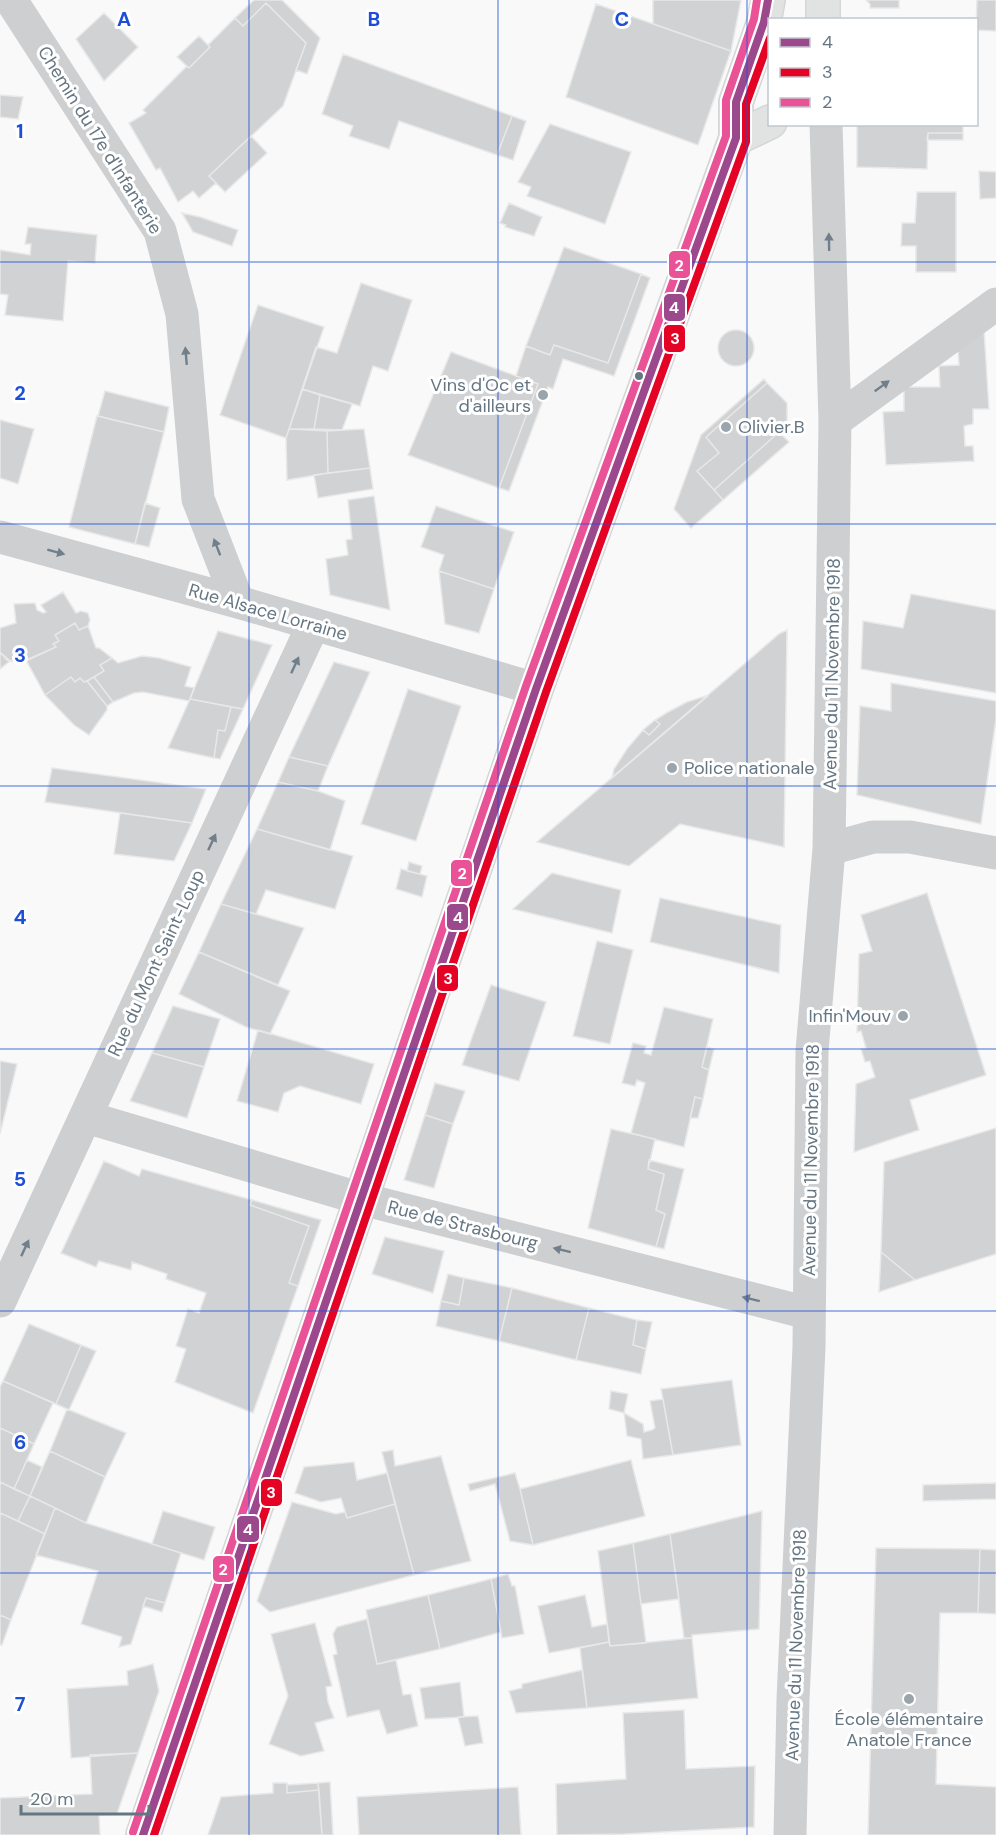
<svg xmlns="http://www.w3.org/2000/svg" width="996" height="1835" font-family="'DM Sans',sans-serif">
<rect width="100%" height="100%" fill="#f9f9f9"/>
<path fill="#d0d2d3" stroke="#e8e8e8" stroke-width="1.5" d="M254,0H282L320,38L307,74L296,70L306,43L266,3L243,26L235,18Z
M653,0H741L731,51L653,24Z
M866,0H899V8H870V4Z
M977,0H996V31L976,30Z
M266,3L306,43L283,106L209,176L216,183L199,198L193,191L178,202L160,168L156,170L129,123L146,113L143,110L187,66L189,68L210,47L208,45L235,18L243,26Z
M596,4L731,51L698,145L566,97Z
M104,13L138,47L104,81L76,39Z
M199,36L210,47L189,68L177,57Z
M343,54L512,116L497,155L399,121L389,149L349,136L353,126L322,114Z
M0,95L23,97L18,119L0,117Z
M512,116L526,121L513,160L497,155Z
M550,124L631,152L605,224L527,196L531,187L518,182Z
M857,124H963V133H928L927,169L857,167Z
M928,133H963V140H927Z
M251,136L267,153L225,192L209,176Z
M979,171L996,172V198L980,199Z
M917,192H956V272H916V246H901L902,223H915Z
M509,203L542,217L534,236L505,227L506,225L500,223Z
M182,213L200,217L238,230L232,246L193,232Z
M28,227L97,235L95,263L68,261L63,321L5,315L8,295L0,294V250L30,255L31,244H25Z
M564,247L641,274L608,363L554,345L550,355L526,346Z
M641,274L650,278L614,376L563,359L553,389L548,387L509,491L499,488L538,384L516,376L526,346L550,355L554,345L608,363Z
M361,283L412,300L388,371L373,366L360,406L302,389L316,347L337,353Z
M258,305L324,327L286,438L220,415Z
M984,330L989,409H973V424L964,426L965,446H973L974,461L886,465L883,412L904,411V390L907,387H940L939,366L959,365L958,350Z
M718 348a18 18 0 1 1 36 0a18 18 0 1 1-36 0Z
M451,352L538,384L499,488L408,455Z
M764,379L767,383L706,437L719,453L697,471L723,500L691,528L674,509L701,435Z
M767,383L787,403V421L777,430L779,432L714,490L697,471L719,453L706,437Z
M302,389L320,395L314,429H289Z
M105,391L169,407L164,432L98,416Z
M320,395L352,404L342,430L314,429Z
M97,416L164,432L135,544L69,527Z
M0,420L34,429L18,484L0,478Z
M289,429L327,431L328,473L287,480L286,438Z
M364,429L370,468L328,473L327,431Z
M779,432L789,442L723,500L714,490Z
M370,468L373,489L318,498L314,475Z
M374,496L390,610L330,595L326,559L348,555L346,540L352,539L348,500Z
M145,503L160,508L149,547L135,544Z
M436,506L514,532L494,589L439,571L444,555L421,547Z
M439,571L494,589L479,633L445,624Z
M63,592L76,613L81,611L88,613L90,620L88,626L79,630L75,623L55,635L59,641L53,644L56,647L28,660L21,663L7,660L0,652V628L16,623L14,604L35,603L37,610L43,613L46,612L41,605Z
M911,594L996,610V693L861,669L863,621L903,628Z
M75,623L79,630L88,626L96,648H99L112,658L100,665L104,671L87,681L84,682L80,678L75,682L71,677L45,695L26,660L56,647L53,644L59,641L55,635Z
M787,630L784,847L680,824L629,866L537,842L779,634Z
M218,631L272,645L243,709L190,699Z
M0,652L10,661L0,669Z
M142,656L159,658L191,667L185,686L194,688L189,701L143,692L134,693L113,702L94,677L104,671L100,665L112,658L118,663Z
M334,662L370,672L328,766L289,757Z
M71,677L75,682L80,678L84,682L87,681L107,706V710L89,735L74,725L45,695Z
M94,677L113,702L107,706L87,681Z
M891,683L996,701V719L981,824L857,795L860,706L891,711Z
M408,689L461,706L416,841L361,824Z
M709,695L612,778L614,769L627,749L643,730L649,735L660,724L655,720L668,712L687,702Z
M190,699L231,707L225,731L218,730L214,758L168,748Z
M231,707L243,709L220,759L214,758L218,730L225,731Z
M655,720L660,724L649,735L643,730Z
M289,757L328,766L318,791L278,782Z
M52,768L206,789L192,823L45,802Z
M278,782L318,791L345,801L330,850L257,829Z
M120,813L192,823L174,861L114,854Z
M257,829L353,856L335,909L266,890L256,914L221,904Z
M409,862L422,866L420,874L407,871Z
M401,869L427,876L422,897L396,889Z
M552,873L621,890L612,933L513,909Z
M927,893L986,1075L910,1100L919,1130L854,1152L856,1084L875,1077L870,1061L865,1062L861,1049L866,1048L861,1031L857,1032L859,954L872,951L861,915Z
M660,898L781,925L779,973L650,942Z
M221,904L304,928L278,985L199,952Z
M597,941L633,950L610,1044L573,1036Z
M199,952L290,991L270,1034L246,1027L179,994Z
M491,985L546,1002L519,1081L462,1065Z
M173,1006L220,1019L204,1067L152,1053Z
M664,1007L713,1019L702,1067L709,1070L703,1099L695,1097L684,1147L631,1133L645,1083L637,1080L635,1086L622,1083L633,1043L646,1046L644,1053L651,1055Z
M258,1030L374,1064L361,1104L300,1086L284,1093L278,1112L237,1101Z
M707,1047L714,1049L709,1070L702,1067Z
M152,1053L204,1067L187,1118L130,1101Z
M0,1061L17,1064L0,1134Z
M435,1083L465,1091L453,1124L425,1115Z
M695,1097L703,1099L698,1118H690Z
M425,1115L453,1124L434,1188L404,1180Z
M996,1128V1254L915,1280L881,1252L884,1162Z
M611,1129L655,1139L648,1169L664,1174L656,1210L665,1214L656,1247L588,1228Z
M649,1160L684,1169L664,1249L656,1247L665,1214L656,1210L664,1176V1174L648,1169Z
M104,1161L139,1176L142,1169L252,1200L250,1205L309,1226L289,1283L298,1286L253,1413L175,1382L186,1349L176,1346L188,1309L199,1313L206,1293L166,1279L167,1274L132,1262L131,1270L99,1261L96,1267L61,1253Z
M252,1200L321,1220L298,1286L289,1283L309,1226L250,1205Z
M385,1237L444,1251L433,1293L372,1274Z
M881,1252L915,1280L879,1292Z
M448,1274L464,1278L459,1305L441,1301Z
M464,1278L512,1288L499,1341L436,1326L441,1301L459,1305Z
M512,1288L589,1308L576,1360L499,1341Z
M589,1308L637,1320L633,1345L646,1349L641,1374L576,1360Z
M637,1320L652,1322L646,1349L633,1345Z
M29,1324L81,1345L56,1404L3,1381Z
M81,1345L96,1351L69,1410L56,1404Z
M732,1380L741,1445L673,1455L661,1389Z
M3,1381L53,1403L34,1444L0,1428V1387Z
M611,1391L628,1394L624,1413L609,1409Z
M663,1399L673,1455L643,1459L641,1439L627,1436L624,1413L643,1424L644,1432L652,1430L655,1428L650,1401Z
M67,1409L126,1433L105,1477L50,1451Z
M0,1428L34,1444L14,1489L0,1482Z
M393,1450L395,1466L441,1456L471,1561L414,1575L382,1452Z
M50,1451L105,1477L86,1523L30,1496Z
M27,1460L42,1467L30,1496L14,1489Z
M631,1460L645,1516L533,1545L520,1489Z
M354,1462L357,1480L387,1473L395,1504L347,1518L341,1498L321,1502L295,1493L304,1467Z
M515,1473L520,1489L533,1545L510,1541L495,1484L470,1491L468,1484Z
M0,1482L30,1496L18,1521L0,1513Z
M996,1483V1499L923,1501V1485Z
M30,1496L55,1508L45,1534L18,1521Z
M292,1502L336,1514L345,1512L347,1518L395,1504L414,1575L270,1612L257,1601Z
M55,1508L86,1523L181,1553L165,1603L146,1598L131,1644L119,1647L122,1637L81,1624L98,1571L36,1555Z
M163,1511L215,1527L204,1560L152,1544Z
M762,1511L759,1629L692,1635V1638H684L670,1534Z
M0,1513L45,1534L11,1620L0,1615Z
M670,1534L679,1599L641,1604L633,1543Z
M633,1543L646,1643L610,1646L598,1551Z
M876,1548L980,1549L978,1613H940L936,1784L996,1787V1835H868Z
M980,1549L996,1550V1614L978,1613Z
M508,1574L512,1586H515L524,1634L502,1638L491,1579Z
M491,1579L501,1632L440,1649L428,1595Z
M428,1595L440,1649L377,1664L366,1610Z
M585,1595L592,1627L607,1624L609,1642L549,1653L538,1606Z
M146,1598L165,1603L162,1612L143,1606Z
M0,1615L11,1620L2,1645H0Z
M367,1619L377,1664L396,1660L403,1695L411,1694L418,1726L387,1734L379,1710L347,1717L333,1655L337,1654L333,1634L337,1627Z
M315,1623L332,1686L326,1687L328,1702L334,1718L315,1723L324,1751L301,1756L269,1744L288,1696L271,1634Z
M692,1638L698,1698L587,1708L580,1648L609,1642L610,1646Z
M153,1664L159,1691L138,1753L71,1758L67,1689L128,1685L127,1671Z
M582,1670L587,1708L516,1713L509,1691L522,1688V1684Z
M460,1682L464,1717L425,1719L420,1688Z
M684,1710L686,1769L755,1766L754,1827L625,1834L557,1835L556,1784L626,1779L623,1713Z
M478,1716L483,1743L465,1746L458,1717Z
M138,1753L117,1814L99,1815L100,1835H0V1798L92,1794L90,1755Z
M330,1782L333,1835H322L318,1783Z
M273,1783H287V1793L319,1790L322,1835H208L221,1797L273,1793Z
M318,1783L319,1790L287,1793V1785Z
M518,1787L521,1835H359L357,1797Z"/>
<g fill="none" stroke-linecap="round" stroke-linejoin="round">
<defs>
<path id="secondary" d="M823,0V20
M736,138L770,122
M143,1835L536,689L736,138V102L764,22L768,0"/>
</defs>
<use href="#secondary" stroke="#d5d6d7" stroke-width="36"/>
<path stroke="#cecfd0" stroke-width="33" d="M11,0L160,231L182,314L198,499L238,602
M835,421L996,304
M0,537L238,602L536,689
M829,849L873,837H910L996,853
M86,1117L362,1199L808,1313
M0,1301L313,625
M790,1835L793,1700L809,1347L812,1051L829,849L835,421L826,124"/>
<use href="#secondary" stroke="#e1e2e2" stroke-width="33"/>
<defs>
<path id="bus-1" d="M143,1835L536,689L736,138V102L764,22L768,0"/>
<path id="bus-2" d="M154,1835L546,692L746,142V104L770,38"/>
<path id="bus-3" d="M133,1832L526,686L726,136V100L754,19L757,0"/>
</defs>
<use href="#bus-1" stroke="#fff" stroke-width="12"/>
<use href="#bus-2" stroke="#fff" stroke-width="12"/>
<use href="#bus-3" stroke="#fff" stroke-width="12"/>
<use href="#bus-1" stroke="#9c488c" stroke-width="8"/>
<use href="#bus-2" stroke="#e40324" stroke-width="8"/>
<use href="#bus-3" stroke="#ea5297" stroke-width="8"/>
</g>
<defs><path id="oneway-solid" d="M-6-.8H1V-3.2L6.5 0L1 3.2V.8H-6Z" transform="scale(1.5)"/></defs>
<g fill="#707f8b">
<use href="#oneway-solid" transform="translate(829 242) rotate(-91)"/>
<use href="#oneway-solid" transform="translate(186 356) rotate(-95)"/>
<use href="#oneway-solid" transform="translate(882 386) rotate(-36)"/>
<use href="#oneway-solid" transform="translate(217 547) rotate(-111)"/>
<use href="#oneway-solid" transform="translate(56 552) rotate(15)"/>
<use href="#oneway-solid" transform="translate(295 665) rotate(-65)"/>
<use href="#oneway-solid" transform="translate(212 842) rotate(-65)"/>
<use href="#oneway-solid" transform="translate(25 1248) rotate(-65)"/>
<use href="#oneway-solid" transform="translate(562 1250) rotate(-166)"/>
<use href="#oneway-solid" transform="translate(751 1299) rotate(-166)"/>
</g>
<path fill="none" stroke="#1d4ed8" stroke-width="1.5" stroke-opacity="0.55" d="M249,0V1835M498,0V1835M747,0V1835M0,262H996M0,524H996M0,786H996M0,1049H996M0,1311H996M0,1573H996"/>
<circle fill="#657683" stroke="#fff" stroke-width="2" cx="639" cy="376" r="5"/>
<g fill="#99a4ac" stroke="#fff" stroke-width="2">
<circle cx="543" cy="395" r="6"/>
<circle cx="726" cy="427" r="6"/>
<circle cx="672" cy="768" r="6"/>
<circle cx="903" cy="1016" r="6"/>
<circle cx="909" cy="1699" r="6"/>
</g>
<g text-anchor="middle" stroke-width="6" stroke-linejoin="round" paint-order="stroke">
<g font-size="18" fill="#657683" stroke="#fff">
<text transform="translate(100 140) rotate(58)" y="6">Chemin du 17e d'Infanterie</text>
<text transform="translate(268 612) rotate(16)" y="6">Rue Alsace Lorraine</text>
<text transform="translate(832 674) rotate(-89)" y="6">Avenue du 11 Novembre 1918</text>
<text transform="translate(156 963) rotate(-65)" y="6">Rue du Mont Saint-Loup</text>
<text transform="translate(811 1160) rotate(-89)" y="6">Avenue du 11 Novembre 1918</text>
<text transform="translate(463 1225) rotate(14)" y="6">Rue de Strasbourg</text>
<text transform="translate(796 1645) rotate(-88)" y="6">Avenue du 11 Novembre 1918</text>
</g>
<g font-size="18" fill="#657683" stroke="#fff" text-anchor="end">
<text x="531" y="391">Vins d'Oc et<tspan x="531" dy="21">d'ailleurs</tspan></text>
<text x="738" y="433" text-anchor="start">Olivier.B</text>
<text x="684" y="774" text-anchor="start">Police nationale</text>
<text x="891" y="1022">Infin'Mouv</text>
<text x="909" y="1725" text-anchor="middle">École élémentaire<tspan x="909" dy="21">Anatole France</tspan></text>
</g>
</g>
<g font-size="20" text-anchor="middle" font-weight="bold" fill="#1d4ed8" stroke="#fff" stroke-width="6" stroke-linejoin="round" paint-order="stroke">
<text x="124" y="26">A</text>
<text x="374" y="26">B</text>
<text x="622" y="26">C</text>
<text x="20" y="138">1</text>
<text x="20" y="400">2</text>
<text x="20" y="662">3</text>
<text x="20" y="924">4</text>
<text x="20" y="1186">5</text>
<text x="20" y="1449">6</text>
<text x="20" y="1711">7</text>
</g>
<g stroke="#fff" stroke-width="2">
<rect x="668" y="250" width="23" height="29" rx="6" fill="#ea5297"/>
<rect x="663" y="293" width="23" height="29" rx="6" fill="#9c488c"/>
<rect x="663" y="324" width="23" height="29" rx="6" fill="#e40324"/>
<rect x="450" y="859" width="23" height="28" rx="6" fill="#ea5297"/>
<rect x="446" y="903" width="23" height="28" rx="6" fill="#9c488c"/>
<rect x="436" y="964" width="23" height="28" rx="6" fill="#e40324"/>
<rect x="260" y="1478" width="23" height="29" rx="6" fill="#e40324"/>
<rect x="236" y="1515" width="24" height="28" rx="6" fill="#9c488c"/>
<rect x="212" y="1555" width="23" height="28" rx="6" fill="#ea5297"/>
</g>
<g font-size="16" text-anchor="middle" font-weight="bold" fill="#fff">
<text x="679" y="271">2</text>
<text x="674" y="313">4</text>
<text x="675" y="344">3</text>
<text x="462" y="879">2</text>
<text x="458" y="923">4</text>
<text x="448" y="984">3</text>
<text x="271" y="1498">3</text>
<text x="248" y="1535">4</text>
<text x="223" y="1575">2</text>
</g>
<rect x="768" y="18" width="210" height="108" fill="#ffffff" stroke="#c1c8cd" stroke-width="1.5"/>
<rect x="780" y="38" width="30" height="9" fill="#9c488c" stroke="#c1c8cd" stroke-width="1.5"/>
<text x="822" y="48" font-size="18" fill="#657683">4</text>
<rect x="780" y="68" width="30" height="9" fill="#e40324" stroke="#c1c8cd" stroke-width="1.5"/>
<text x="822" y="78" font-size="18" fill="#657683">3</text>
<rect x="780" y="98" width="30" height="9" fill="#ea5297" stroke="#c1c8cd" stroke-width="1.5"/>
<text x="822" y="108" font-size="18" fill="#657683">2</text>
<path d="M21 1805v9h128v-9" fill="none" stroke="#657683" stroke-width="3"/>
<text x="30" y="1805" font-size="18" fill="#657683" stroke="#ffffff" stroke-width="4.5" paint-order="stroke">20 m</text>
</svg>
